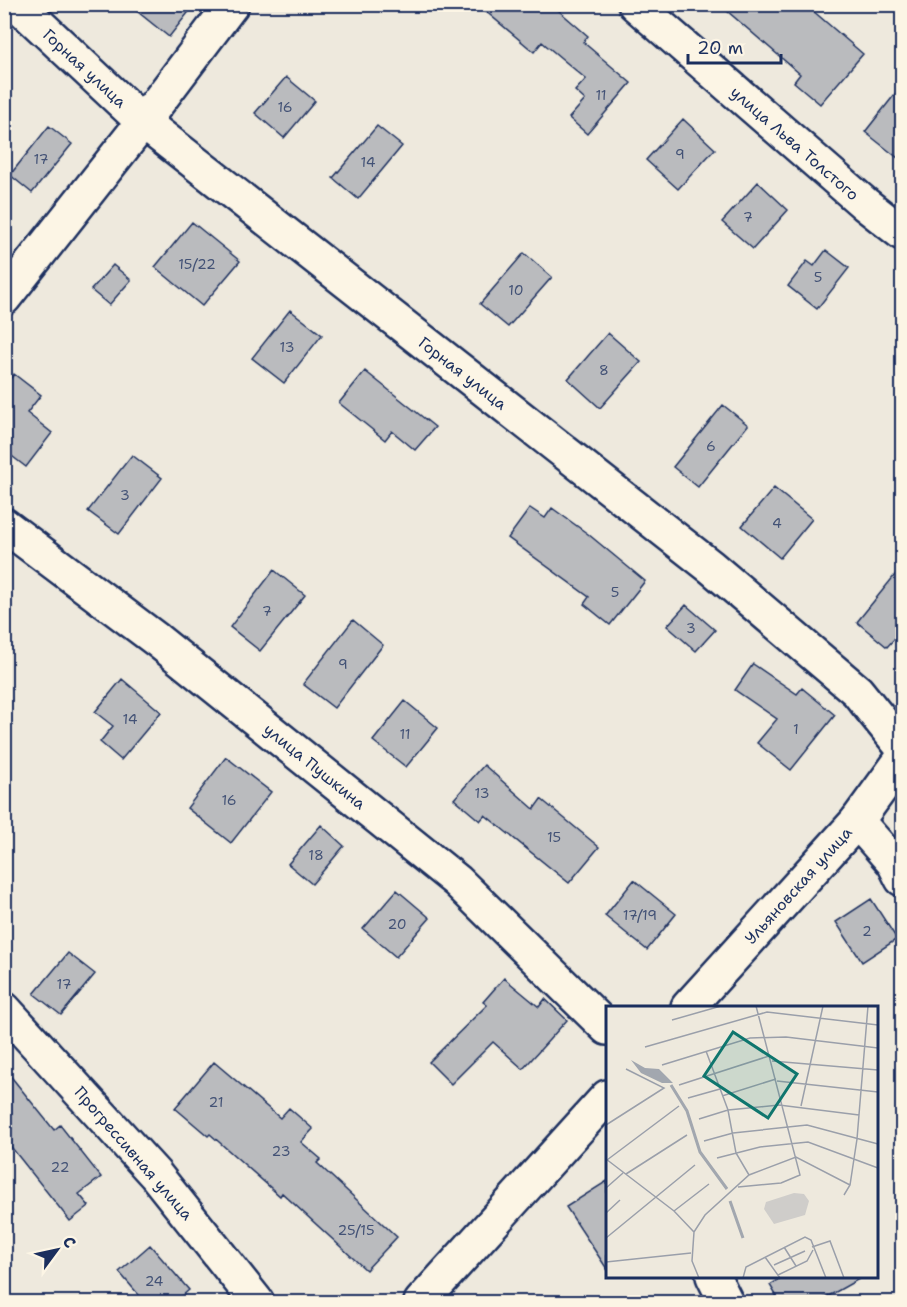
<svg xmlns="http://www.w3.org/2000/svg" width="907" height="1307" font-family="'Shantell Sans',sans-serif">
<rect width="100%" height="100%" fill="#eee9dd"/>
<filter id="ink" filterUnits="userSpaceOnUse"><feTurbulence type="fractalNoise" baseFrequency=".0167" numOctaves="2"/><feDisplacementMap in="SourceGraphic" scale="12" xChannelSelector="R" yChannelSelector="G"/><feConvolveMatrix kernelMatrix="1 2 1 2 8 2 1 2 1" color-interpolation-filters="sRGB"/></filter>
<g filter="url(#ink)">
<path fill="#babbbe" stroke="#1b2f5e" stroke-width="1.5" d="M128,4H195L169,37Z
M477,4H551L588,36L583,42L631,83L587,134L569,118L585,100L575,91L586,79L542,42L534,52Z
M719,4H805L863,54L820,104L794,82L800,74Z
M286,77L315,101L284,138L255,113Z
M903,84V162L865,132Z
M683,119L715,149L678,189L646,160Z
M49,126L72,144L32,193L10,175Z
M377,126L402,146L358,199L333,178Z
M758,182L788,210L753,249L722,222Z
M192,222L240,261L202,306L155,267Z
M826,250L849,268L817,309L788,286L807,261L814,266Z
M524,253L552,277L508,327L480,304Z
M113,265L131,280L109,305L91,290Z
M290,310L322,335L284,383L252,358Z
M608,333L641,362L600,408L568,379Z
M365,371L435,427L415,450L392,431L385,440L339,403Z
M14,374L41,395L27,413L52,433L26,467L4,450V387Z
M723,405L748,425L698,487L673,467Z
M132,455L162,478L119,534L88,511Z
M774,488L812,519L780,558L742,526Z
M530,508L545,518L552,508L588,534L645,581L610,625L584,604L589,597L508,538Z
M903,565V629L887,647L857,622Z
M274,570L305,595L260,651L230,627Z
M686,605L715,630L696,651L667,626Z
M353,620L383,645L334,708L303,684Z
M753,664L797,694L802,688L835,715L791,770L757,743L777,719L735,690Z
M122,679L161,712L121,760L100,742L113,726L95,712Z
M405,701L438,728L406,767L373,741Z
M226,757L271,792L231,843L187,808Z
M484,765L534,809L541,799L599,847L569,883L485,815L480,821L454,799Z
M321,825L344,846L312,884L288,864Z
M634,880L676,914L647,950L605,916Z
M397,890L430,918L396,957L363,929Z
M871,899L897,939L862,962L836,922Z
M68,953L95,974L61,1015L34,994Z
M504,978L539,1007L545,999L567,1020L523,1069L493,1042L451,1084L429,1062L487,1005L483,1002Z
M214,1062L280,1118L289,1108L313,1129L301,1142L321,1159L317,1163L397,1237L366,1270L282,1193L280,1196L210,1134L208,1136L175,1108Z
M4,1068L54,1130L60,1125L101,1177L79,1194L89,1206L70,1221L4,1138Z
M607,1181V1269L566,1207Z
M150,1245L189,1290L175,1302H145L119,1272Z
M786,1275H866L818,1302H780L770,1285Z"/>
<g fill="none" stroke-linecap="round" stroke-linejoin="round">
<defs>
<path id="minor" d="M17,4L143,122L711,567L857,691L902,747
M635,4L865,204L902,233
M4,298L143,122L232,4
M4,525L157,640L457,881L607,1028
M857,821L894,863L902,879
M4,1009L155,1174L257,1302
M713,1276L726,1302"/>
<path id="tertiary" d="M688,1007L857,821L902,759
M421,1302L607,1097"/>
</defs>
<use href="#minor" stroke="#1b2f5e" stroke-width="38"/>
<use href="#tertiary" stroke="#1b2f5e" stroke-width="38"/>
<use href="#minor" stroke="#fcf5e5" stroke-width="33"/>
<use href="#tertiary" stroke="#fcf5e5" stroke-width="33"/>
</g>
</g>
<g text-anchor="middle" stroke-width="4.5" stroke-linejoin="round" paint-order="stroke">
<g font-size="14" fill="#435276">
<text x="601" y="100">11</text>
<text x="285" y="112">16</text>
<text x="680" y="159">9</text>
<text x="41" y="164">17</text>
<text x="368" y="167">14</text>
<text x="748" y="222">7</text>
<text x="197" y="269">15/22</text>
<text x="818" y="282">5</text>
<text x="516" y="295">10</text>
<text x="287" y="352">13</text>
<text x="604" y="375">8</text>
<text x="711" y="451">6</text>
<text x="125" y="500">3</text>
<text x="777" y="528">4</text>
<text x="615" y="597">5</text>
<text x="267" y="616">7</text>
<text x="691" y="633">3</text>
<text x="343" y="669">9</text>
<text x="130" y="724">14</text>
<text x="796" y="734">1</text>
<text x="405" y="739">11</text>
<text x="482" y="798">13</text>
<text x="229" y="805">16</text>
<text x="554" y="842">15</text>
<text x="316" y="860">18</text>
<text x="640" y="920">17/19</text>
<text x="397" y="929">20</text>
<text x="867" y="936">2</text>
<text x="64" y="989">17</text>
<text x="216" y="1107">21</text>
<text x="281" y="1156">23</text>
<text x="60" y="1172">22</text>
<text x="356" y="1235">25/15</text>
<text x="154" y="1286">24</text>
</g>
<g font-size="16" fill="#1b2f5e" stroke="#fcf5e5">
<text transform="translate(85 68) rotate(43)" y="6">Горная улица</text>
<text transform="translate(795 143) rotate(41)" y="6">улица Льва Толстого</text>
<text transform="translate(463 373) rotate(38)" y="6">Горная улица</text>
<text transform="translate(315 766) rotate(39)" y="6">улица Пушкина</text>
<text transform="translate(798 885) rotate(-48)" y="6">Ульяновская улица</text>
<text transform="translate(134 1153) rotate(49)" y="6">Прогрессивная улица</text>
</g>
</g>
<g transform="translate(606 1006)">
<rect width="272" height="272" fill="#eee9dd"/>
<path d="M188,187L198,188L203,195L199,209L168,218L158,203L160,196Z" fill="#cfcdca"/>
<path d="M25,54L39,62L53,63L67,77H56L35,67Z" fill="#a2a7af"/>
<path fill="none" stroke="#a2a7af" stroke-width="3" d="M65,79L81,105L94,146L121,183M124,195L137,232"/>
<path fill="none" stroke="#9a9faa" stroke-width="1.5" d="M66,14L115,0M39,41L161,6L272,19M100,45L122,104L130,147L143,169M166,55L272,64M56,59L144,32L180,31L272,42M171,75L272,86M73,79L163,50M116,90L170,73M82,92L114,83M195,100L217,0M93,113L122,104L173,99L253,109M0,119L58,82L20,63M98,135L127,127L201,119L272,138M111,152L154,141L202,136L272,162M0,153L68,205L88,226L99,209L143,169L190,151L244,179M1,154L73,100M20,168L81,129M132,181L175,177L194,169L150,0M0,182L17,167M238,189L244,179L251,133L262,0M68,205L103,178M0,207L14,194M88,226L86,255L93,272M0,232L89,159M178,241L190,260M206,241L224,235L238,272M159,251L174,272M0,256L85,247M168,259L199,245M172,269L201,255L207,244M137,272L140,261L199,231L205,234L220,272"/>
<path fill="#0f766e" fill-opacity="0.15" stroke="#0f766e" stroke-width="3" d="M127,26L191,68L162,112L98,70Z"/>
<rect width="272" height="272" fill="none" stroke="#1b2f5e" stroke-width="3"/>
</g>
<rect width="907" height="1307" fill="none" stroke="#fcf5e5" stroke-width="24"/>
<rect x="12" y="12" width="883" height="1283" fill="none" stroke="#1b2f5e" stroke-width="2" filter="url(#ink)"/>
<g transform="translate(57 1250) rotate(57)" stroke="#fcf5e5" stroke-width="4.5" paint-order="stroke">
<path d="M0-4.5L10 22L0 15L-10 22Z" fill="#1b2f5e"/>
<text y="-9" font-size="16" font-weight="bold" text-anchor="middle" fill="#1b2f5e">С</text>
</g>
<path d="M688 54v9h93v-9" fill="none" stroke="#1b2f5e" stroke-width="3"/>
<text x="697" y="54" font-size="18" fill="#1b2f5e" stroke="#fcf5e5" stroke-width="4.5" paint-order="stroke">20 m</text>
</svg>
